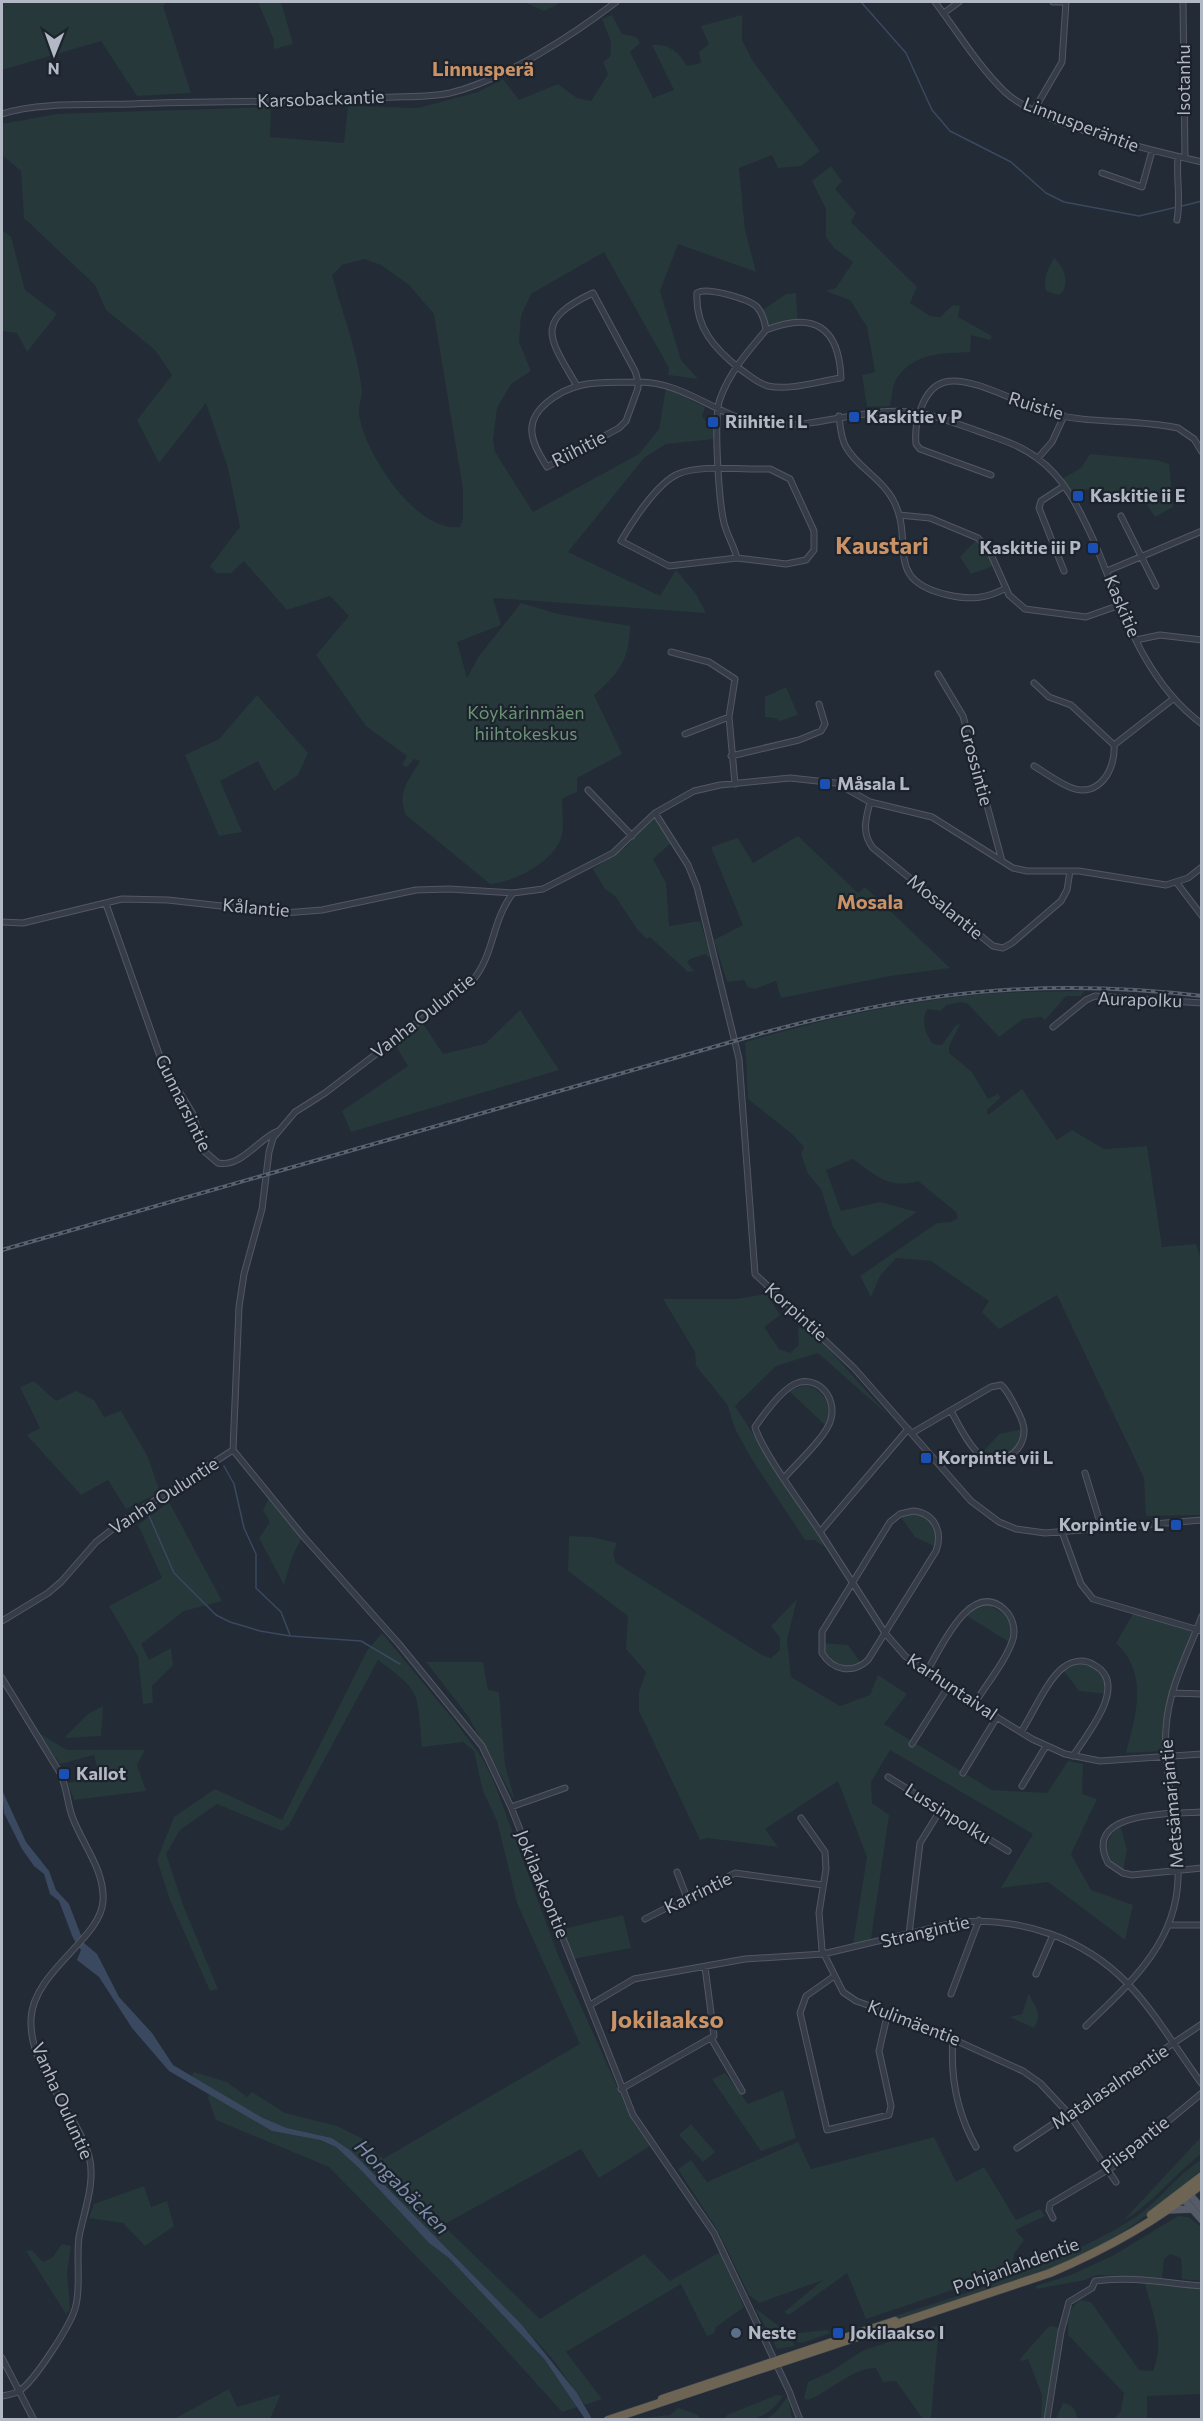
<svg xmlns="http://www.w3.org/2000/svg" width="1203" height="2421" font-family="Commissioner,sans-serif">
<rect width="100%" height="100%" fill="#232b37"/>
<path fill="#263839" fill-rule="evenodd" d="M2,2H167L163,6L191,93L137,96L101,41L2,70Z
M258,2H281L293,44L274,49V40Z
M524,2H562L544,11Z
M612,15L622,34L636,37L640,43L630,52L653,98L674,90L652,45C670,43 678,52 687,66L701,63L699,52L709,44L701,26L742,15V40L752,60L820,151L801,166L778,168L772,155L739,168L745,230L756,272L678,244L660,291L681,360L698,379L668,375L669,368L604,252L531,294L521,316L519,342L531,371L511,384L497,408L493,440L495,452L533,512L639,454L659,429L666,388L705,407L702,416L708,425L715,428L714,439L666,444L644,458L568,552L660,596L676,570L696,594L706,613L493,598L501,625L457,642L467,678L479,656L521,603L558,614L630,626C629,661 619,673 594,695L622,754L577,778V792L562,799C562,810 565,831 560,841C549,864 514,882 490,884L406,815C396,793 409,780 420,761L414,759L407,767L402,765L407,756L366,726L316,655L349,616L330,596L287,610L244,561L231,573H217L210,566L240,527L228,468L206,403L159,463L137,420L172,375L155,350L106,310L95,285L24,218L21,171L2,155V124L57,114L271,107L270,137L344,143L348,106L418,108L478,92L503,79L519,100L558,84L577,98L591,101L608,74L603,62L610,57L611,42L602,19ZM364,259L381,265L409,285L434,314L463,489V518L460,527C416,533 364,452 359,414C358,407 362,399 362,391C358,352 342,312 332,275L342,265Z
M831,166L842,181L835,189L856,213L851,222L917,287L910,303L930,316L940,317L953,305L960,306L958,317L992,336L990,340L971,335L970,352C943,353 914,353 897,378C892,385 892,398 890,406L867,407L862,375L875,372L867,327L850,300L825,291L836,288L853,262L834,248L826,237V209L812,181Z
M2,230L11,237L25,290L57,314L27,352L17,333L2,331Z
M1054,258C1065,267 1071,286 1059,295L1046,291C1043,279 1048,269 1054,258Z
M796,293L798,323L766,330L760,312L786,294Z
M1090,454L1157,460L1169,464L1173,507L1155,517L1137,489L1113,501L1104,491L1081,489L1071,495L1060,480L1081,468Z
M978,538L996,565L971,574L960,557Z
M786,687L798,715L780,721L775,718L765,717V697Z
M257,695L308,753L298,775L274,791L258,761L220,781L242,832L219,836L185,755L219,739Z
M653,817L671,843L653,859L666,883L669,926L700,921L712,960L705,954L690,959L687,962L694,971L688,972L650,937L647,939L637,929L615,896L605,889L593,869L626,847Z
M798,836L858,893L865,887L950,968L890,976L781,998L776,981L755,989L748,987L744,980L727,982L714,940L743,925L711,847L738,838L753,863Z
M1084,991L1081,996H1066L1045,1020L1041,1017L1023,1019L999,1037L968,1004L961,1002L946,1005L941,1011L927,1009C921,1023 925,1032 933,1044L942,1045L956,1025L960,1024L949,1046V1053L972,1072L988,1099L998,1094L1000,1098L987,1110L988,1115L1022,1089L1057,1140L1072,1130L1104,1149L1147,1146L1162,1247L1196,1244L1201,1259V1515L1146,1516L1144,1478L1057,1295L999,1329L982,1312L989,1301L931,1261L896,1258L880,1276L871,1297L860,1276L937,1223L951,1222L958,1218L956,1212L918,1181C890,1190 875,1175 853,1159L826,1170L841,1211L880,1202L917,1212L852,1257L833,1227L821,1189L808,1174L801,1154L804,1147L792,1134L748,1099L745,1042C817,1021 890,1004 965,996C1004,991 1045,992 1084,991Z
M520,1010L559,1070L351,1132L342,1111L408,1066L394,1043L422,1022L443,1054L485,1044Z
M767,1294L780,1315L764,1327L779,1349L790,1353L799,1345L798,1328L805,1325L809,1327L888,1415L818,1353L776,1366L735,1406L827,1548L814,1540H805L751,1458L735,1429L727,1404L696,1366L695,1352L663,1299H736Z
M34,1381L56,1401L76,1391L94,1400L104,1417L121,1411L147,1455L160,1492L126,1509L108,1480L81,1495L27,1435L40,1428L20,1387Z
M806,1385C826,1391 833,1407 826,1426L789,1391Z
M1023,1429L1019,1443L1007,1457L991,1459L981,1454L999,1434Z
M270,1496L303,1536L292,1557L284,1585L259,1538L270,1522L263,1510Z
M169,1502L222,1601L184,1611L141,1644L149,1660L171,1648L173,1665L152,1686L153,1703L143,1704L138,1656L109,1606L162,1578L138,1525Z
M913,1513C934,1520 937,1525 936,1547L915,1537L900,1516Z
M569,1536L591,1537L617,1543L613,1554L616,1563L762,1655L771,1658L780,1650V1638L771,1626L797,1599L787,1640L791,1677L840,1706L870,1695L878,1675L907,1694L884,1724L992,1790L1047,1793L1068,1761L1083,1764L1082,1794L1097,1799L1071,1854L1091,1890L1133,1905L1125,1940L1048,1882L1001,1888L1033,1834L890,1750L871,1782L872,1803L889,1815L871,1939L853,1944L867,1857L838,1781L765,1829L778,1847L707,1838L700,1840L639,1711V1692L646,1672L626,1649L628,1616L568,1571Z
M989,1605L1008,1616L1012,1630L1009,1642L967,1616L973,1609Z
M1133,1614L1191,1630L1192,1634C1178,1673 1162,1708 1163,1751L1126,1753C1136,1714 1149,1674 1116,1643Z
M382,1633L453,1719L481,1756L494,1782L558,1955L633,2122L650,2146L599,2178L581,2149L443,2225L540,2319L644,2254L670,2281L720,2252L744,2307L716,2327L714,2333L707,2336L681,2284L566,2352L602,2399L585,2405L554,2361L522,2325L351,2151L332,2138L287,2128L263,2118L191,2077L194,2072L227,2082L247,2097L252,2092L285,2113L337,2126L361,2138L383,2159L580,2044L517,1903L497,1821L483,1791L474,1751L463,1742L422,1747C417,1693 423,1693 378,1660L289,1825L282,1831L217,1804L180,1830L166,1854L183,1905L218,1989L210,1991L170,1900L157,1860L174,1817L215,1789L282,1820L367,1651Z
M822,1643L848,1645L861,1663C843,1672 827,1662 822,1643Z
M426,1662H483L488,1690L499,1692L505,1765L515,1801L468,1716Z
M1078,1663L1088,1664L1101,1672L1107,1694L1079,1691L1063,1670Z
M103,1706L101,1736L64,1738L88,1714Z
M37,1732L67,1750H145L137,1765L146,1791L74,1800L68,1783L99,1776L94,1755L60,1764Z
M1120,1824L1127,1850L1123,1871C1102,1858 1103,1840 1120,1824Z
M623,1915L631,1948L573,1959L563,1929Z
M1029,1993C1034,2008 1044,2012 1034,2028L1010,2017L1022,2014Z
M725,2073L748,2104L783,2090L796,2138L761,2151L712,2079Z
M209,2094L272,2131L320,2140L336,2147L361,2170L429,2243L449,2258L545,2360L578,2407L562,2412L489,2331L329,2167L216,2120L208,2098Z
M691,2124L715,2152L703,2162L679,2135Z
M934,2137L956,2182L984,2167L1016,2220L1040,2209L1045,2216L1015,2230L1024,2240L1014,2254L1012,2270L866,2319L847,2273L789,2315L784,2312L823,2280L759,2303L749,2295L718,2231L678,2169L691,2160L707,2182L798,2142L811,2169Z
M1201,2137V2154C1174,2175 1153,2203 1124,2220Z
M1201,2160V2170C1172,2196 1140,2223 1106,2242C1054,2272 995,2288 939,2306C911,2314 879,2327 850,2330C945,2300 1042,2273 1128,2222C1156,2206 1174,2177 1201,2160Z
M144,2186L151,2207L167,2201L174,2226L145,2246L123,2223L89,2218L94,2204Z
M1178,2216L1189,2217L1201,2227V2281L1182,2279L1181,2258L1170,2254L1164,2259L1162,2278L1097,2275L1085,2280L1036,2289V2286L1071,2275L1114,2255Z
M62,2244L71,2246L67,2272L70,2309L66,2314L26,2251L32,2250L43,2262L52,2258Z
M1145,2283L1201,2289V2394L1147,2396V2419H1114L1121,2411L1124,2393L1068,2335C1068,2319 1067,2310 1080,2300L1091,2302L1139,2370L1153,2371C1166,2340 1152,2314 1145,2283Z
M755,2308L788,2333L795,2346L777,2349Z
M939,2325L931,2419H923L896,2381L883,2382L876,2368C855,2367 828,2392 808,2400L804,2398L808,2382L830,2372L862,2351Z
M1053,2326L1059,2328L1044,2419H1041L1042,2395L1028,2359L1022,2361L1020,2359L1048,2327Z
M827,2330L831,2333L802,2343L797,2342L798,2333Z
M229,2389L237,2407L281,2394L270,2419H174Z
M777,2395L783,2396C766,2421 752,2420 724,2419L727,2415Z
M788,2396L792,2419L764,2420L776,2412Z
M1063,2403C1073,2405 1076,2409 1077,2419H1056Z
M678,2408L698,2415L700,2419H635L670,2415Z"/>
<path fill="#3a495f" d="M2,1790L26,1842L49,1871L56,1890L69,1904L84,1943L97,1954L119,1997L152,2033L173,2065L263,2118L287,2128L332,2138L351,2151L522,2325L577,2393L592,2419H585L545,2360L449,2258L429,2243L361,2170L336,2147L320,2140L272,2131L169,2071L132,2028L99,1977L77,1960L81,1950L73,1938L59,1901L50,1894L44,1874L34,1866L22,1849L4,1813Z"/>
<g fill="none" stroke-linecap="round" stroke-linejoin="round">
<path stroke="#3a495f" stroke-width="1.5" d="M861,2L906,53L932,110L950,131L1011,162L1046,193L1064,202L1139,216L1177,207
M1182,206L1202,201
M224,1466L234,1484L244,1528L256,1554V1588L281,1612L290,1635
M147,1511L174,1573L216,1615L230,1622L260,1631L290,1636L361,1641L400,1664"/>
<defs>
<path id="minor" d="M935,2C957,31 978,66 1005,92C1040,125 1153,151 1202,162
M1183,2L1185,158
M944,13L959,2
M1034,110L1062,62L1066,2H1053
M2,114C36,102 95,105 132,104C214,100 296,103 378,98C401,96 427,98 450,93C504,80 573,35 616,2
M1102,173L1142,187L1152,151
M1177,220C1181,199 1176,178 1178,157
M577,386C549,338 533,321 593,293L635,371C637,376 638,382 638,388L626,421L619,428L547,467C541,457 533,445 532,433C529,409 560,390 582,385C600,381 619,383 638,382C686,381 723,422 770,425C821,428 868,405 919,413C938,416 957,424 975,430C996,438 1019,444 1037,458C1065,478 1079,509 1093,539C1121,605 1142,680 1202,724
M839,416C840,426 841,439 846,447C857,467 881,478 892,498C917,541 880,580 948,595C970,600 986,599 1006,588
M1038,458L1052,442L1064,416
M770,469L790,479L814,531V550L806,560L786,564L737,558L669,566L621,541C632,522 657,483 678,474C700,464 745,470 770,469Z
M991,475L920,449L916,444C914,424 922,388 945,382C970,375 1020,404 1046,412C1088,425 1135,418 1178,428L1194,439L1202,452
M899,515L930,518L978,538L989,550L1009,595L1025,609L1086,617L1120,605
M1121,516L1156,586
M737,558C734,546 727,535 724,523C719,502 713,418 720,399C729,373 748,351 766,330C814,311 839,327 841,378C819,381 789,391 768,386C757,383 749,375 740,369C715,349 695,328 697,293C705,286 749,299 757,307C762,313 765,322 766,330
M1064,571L1039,508L1041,501L1064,486
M1107,571L1202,531
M1136,640L1160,635L1202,640
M671,652L709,662L735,679L729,717L735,784
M938,674L963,716L1002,861
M1034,683L1049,697L1071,705L1114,745
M685,734L729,717
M731,756L799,740L821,731L825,724L819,704
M1034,766C1046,773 1058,783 1072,788C1099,798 1116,769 1114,745L1173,699
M588,790L632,836
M870,802C866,818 861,833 873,848L993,946L1003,948L1012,943L1061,901L1067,890L1070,871
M655,813L688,865L697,887L739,1059L755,1274L854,1368L971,1501L999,1522L1016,1529L1045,1533L1202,1520
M1177,883L1202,916
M106,904L163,1065L193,1114L204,1151L218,1163C241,1168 258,1139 278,1131
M2,922L23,923L122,899L168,900L284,913L322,910L416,890L449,889L513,893L543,889L613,853L655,813L694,791L720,785L790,778L836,783L870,802L932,817L1013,868L1027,871H1079L1166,885L1188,878L1202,867
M1053,1027L1086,1000L1095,996L1202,1003
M908,1429L820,1532L885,1633L905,1656L948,1687L1032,1739L1065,1754L1100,1761L1202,1754
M912,1433L991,1387L1001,1385C1007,1390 1010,1397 1014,1404C1018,1412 1024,1421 1024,1430C1025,1452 997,1471 979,1454C967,1443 959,1425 951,1411
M233,1450L303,1536L399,1644L482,1746L511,1807L633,2115L714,2233L789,2391L800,2420
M1085,1473L1102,1529
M785,1477C797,1463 827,1436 831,1419C837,1395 815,1373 793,1385C779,1393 764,1414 755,1427C761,1450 805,1509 820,1532
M913,1511C935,1513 943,1532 936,1551L868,1660C853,1674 833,1671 822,1653V1632L890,1522L900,1514Z
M1062,1532L1081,1584L1093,1599L1202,1631
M2,1621L48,1593L61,1582L96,1542L123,1521L233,1450L239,1307L244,1274L262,1209L269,1152L273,1138L295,1112L325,1093L473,980C495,953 491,922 513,893
M926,1673C940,1650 970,1579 1004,1609C1012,1616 1016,1628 1013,1639C1006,1661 987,1683 975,1703
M2,1678L60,1773C67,1787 67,1802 72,1816C82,1844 105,1870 103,1901C101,1939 33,1971 31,2019C29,2070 75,2109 89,2156C96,2182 84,2211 79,2237C76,2259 81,2283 76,2305C73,2322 34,2382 19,2391C15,2394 7,2395 2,2396
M1172,1693L1202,1694
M1021,1732C1032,1715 1048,1678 1064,1667C1073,1660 1085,1659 1094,1665C1130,1684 1087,1734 1073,1756
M912,1744L948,1687
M963,1773L997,1717
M888,1777L1008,1851
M1022,1786L1046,1746
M511,1807L565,1788
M1202,1812C1173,1814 1081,1810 1108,1863L1123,1873L1132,1875L1202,1868
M801,1818L825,1852L826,1869L819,1913L822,1950L843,1992L856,2001L913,2021L1023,2071L1040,2083L1069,2114L1116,2182
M677,1872L687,1898
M645,1919L735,1873L823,1885
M1169,1925H1202
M909,1934L920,1843L941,1809
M1036,1974L1053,1935
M833,1977L806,1996L800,2013L827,2130L889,2115L891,2106L879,2051L888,2012
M951,1994L979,1920
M590,2005L634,1979L745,1959L823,1954L958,1922C1021,1917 1084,1938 1128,1984C1156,2013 1178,2052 1202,2084
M1086,2026C1129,1984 1176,1944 1178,1879C1179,1855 1174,1830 1172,1806C1169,1781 1164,1754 1166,1729C1168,1689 1188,1653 1202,1616
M711,2038L742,2091
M953,2038C950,2076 957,2113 976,2147
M621,2089L714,2036L705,1967
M1017,2148L1202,2024
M1053,2218L1049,2210L1050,2204L1114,2166L1202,2093
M2,2358L34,2420
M1047,2420L1061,2332L1069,2302L1092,2288L1095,2281C1131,2276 1166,2283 1202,2286"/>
<path id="major" d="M1186,2190L1202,2209
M1181,2196L1202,2220
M1168,2210L1192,2209"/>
<path id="highway" d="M1151,2215L1202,2176
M662,2399L895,2321
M608,2420L1050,2273C1104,2250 1156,2222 1202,2184"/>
</defs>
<use href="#minor" stroke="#525863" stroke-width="7"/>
<use href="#major" stroke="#404751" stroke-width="8"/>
<use href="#highway" stroke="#424853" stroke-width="9"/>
<use href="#minor" stroke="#373d48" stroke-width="5"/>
<use href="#major" stroke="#555c68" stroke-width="7"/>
<use href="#highway" stroke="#6d6454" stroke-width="8"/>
<defs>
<path id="rail" d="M2,1250L759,1034C912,992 1043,977 1202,996"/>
</defs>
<use href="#rail" stroke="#59616f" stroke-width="4"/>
<use href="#rail" stroke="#1c232c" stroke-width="1.5" stroke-dasharray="4.5" stroke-linecap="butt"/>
</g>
<g fill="#1a4fb4" stroke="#1c232c" stroke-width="2">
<rect x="848" y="411" width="12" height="12" rx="3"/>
<rect x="707" y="416" width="12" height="12" rx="3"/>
<rect x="1072" y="490" width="12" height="12" rx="3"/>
<rect x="1087" y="542" width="12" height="12" rx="3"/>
<rect x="819" y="778" width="12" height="12" rx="3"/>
<rect x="920" y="1452" width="12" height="12" rx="3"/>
<rect x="1170" y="1519" width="12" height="12" rx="3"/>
<rect x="58" y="1768" width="12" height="12" rx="3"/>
<rect x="832" y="2327" width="12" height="12" rx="3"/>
</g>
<circle fill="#5c6f8a" stroke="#1c232c" stroke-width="2" cx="736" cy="2333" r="6"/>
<g text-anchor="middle" stroke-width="4.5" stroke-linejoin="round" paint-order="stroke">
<g font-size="18" fill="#b2b8c4" stroke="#1c232c">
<text transform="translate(1184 80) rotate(-90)" y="6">Isotanhu</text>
<text transform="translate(321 99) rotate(-2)" y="6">Karsobackantie</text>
<text transform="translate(1081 125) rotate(21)" y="6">Linnusperäntie</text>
<text transform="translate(1036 406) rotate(17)" y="6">Ruistie</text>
<text transform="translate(579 449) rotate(-27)" y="6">Riihitie</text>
<text transform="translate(1122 606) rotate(67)" y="6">Kaskitie</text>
<text transform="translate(976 765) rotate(75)" y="6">Grossintie</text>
<text transform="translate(945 907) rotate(39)" y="6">Mosalantie</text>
<text transform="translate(256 908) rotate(5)" y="6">Kålantie</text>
<text transform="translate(1140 1000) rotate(2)" y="6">Aurapolku</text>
<text transform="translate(423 1016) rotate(-38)" y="6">Vanha Ouluntie</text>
<text transform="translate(183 1103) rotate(64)" y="6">Gunnarsintie</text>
<text transform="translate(796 1312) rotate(42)" y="6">Korpintie</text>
<text transform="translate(164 1496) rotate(-33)" y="6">Vanha Ouluntie</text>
<text transform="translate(952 1687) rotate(34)" y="6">Karhuntaival</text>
<text transform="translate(1172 1804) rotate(-95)" y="6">Metsämarjantie</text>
<text transform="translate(948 1814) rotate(32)" y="6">Lussinpolku</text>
<text transform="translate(542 1884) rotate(68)" y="6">Jokilaaksontie</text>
<text transform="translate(698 1893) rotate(-26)" y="6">Karrintie</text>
<text transform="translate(925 1932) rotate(-13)" y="6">Strangintie</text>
<text transform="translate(914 2023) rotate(21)" y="6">Kulimäentie</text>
<text transform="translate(1110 2087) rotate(-34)" y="6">Matalasalmentie</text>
<text transform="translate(62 2101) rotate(66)" y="6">Vanha Ouluntie</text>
<text transform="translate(1135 2145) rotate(-38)" y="6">Piispantie</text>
<text transform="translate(1016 2266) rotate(-20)" y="6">Pohjanlahdentie</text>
</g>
<g font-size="18" font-weight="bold" fill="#b2b8c4" stroke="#1c232c" text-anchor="start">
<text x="866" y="423">Kaskitie v P</text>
<text x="725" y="428">Riihitie i L</text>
<text x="1090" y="502">Kaskitie ii E</text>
<text x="1081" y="554" text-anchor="end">Kaskitie iii P</text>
<text x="837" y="790">Måsala L</text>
<text x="938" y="1464">Korpintie vii L</text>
<text x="1164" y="1531" text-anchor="end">Korpintie v L</text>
<text x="76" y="1780">Kallot</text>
<text x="748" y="2339">Neste</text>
<text x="850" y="2339">Jokilaakso I</text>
</g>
<g font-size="18" fill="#6b9375" stroke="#1c232c">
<text x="526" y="719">Köykärinmäen<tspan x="526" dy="21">hiihtokeskus</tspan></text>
</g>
<g font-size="20" font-weight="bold" fill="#c99367" stroke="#1c232c">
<text x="483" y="76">Linnusperä</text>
<text x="870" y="909">Mosala</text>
</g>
<g font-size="20" font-style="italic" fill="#7c8eaa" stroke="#1c232c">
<text transform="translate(402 2187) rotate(45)" y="7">Hongabäcken</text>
</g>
<g font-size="24" font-weight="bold" fill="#c99367" stroke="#1c232c">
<text x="882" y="554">Kaustari</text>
<text x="667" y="2028">Jokilaakso</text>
</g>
</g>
<rect width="1203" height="2421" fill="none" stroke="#b2b8c4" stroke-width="6"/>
<g transform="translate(54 54) rotate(181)" stroke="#1c232c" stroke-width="4.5" paint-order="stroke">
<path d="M0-4.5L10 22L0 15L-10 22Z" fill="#b2b8c4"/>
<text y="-9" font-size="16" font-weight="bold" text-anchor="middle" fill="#b2b8c4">N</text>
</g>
</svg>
